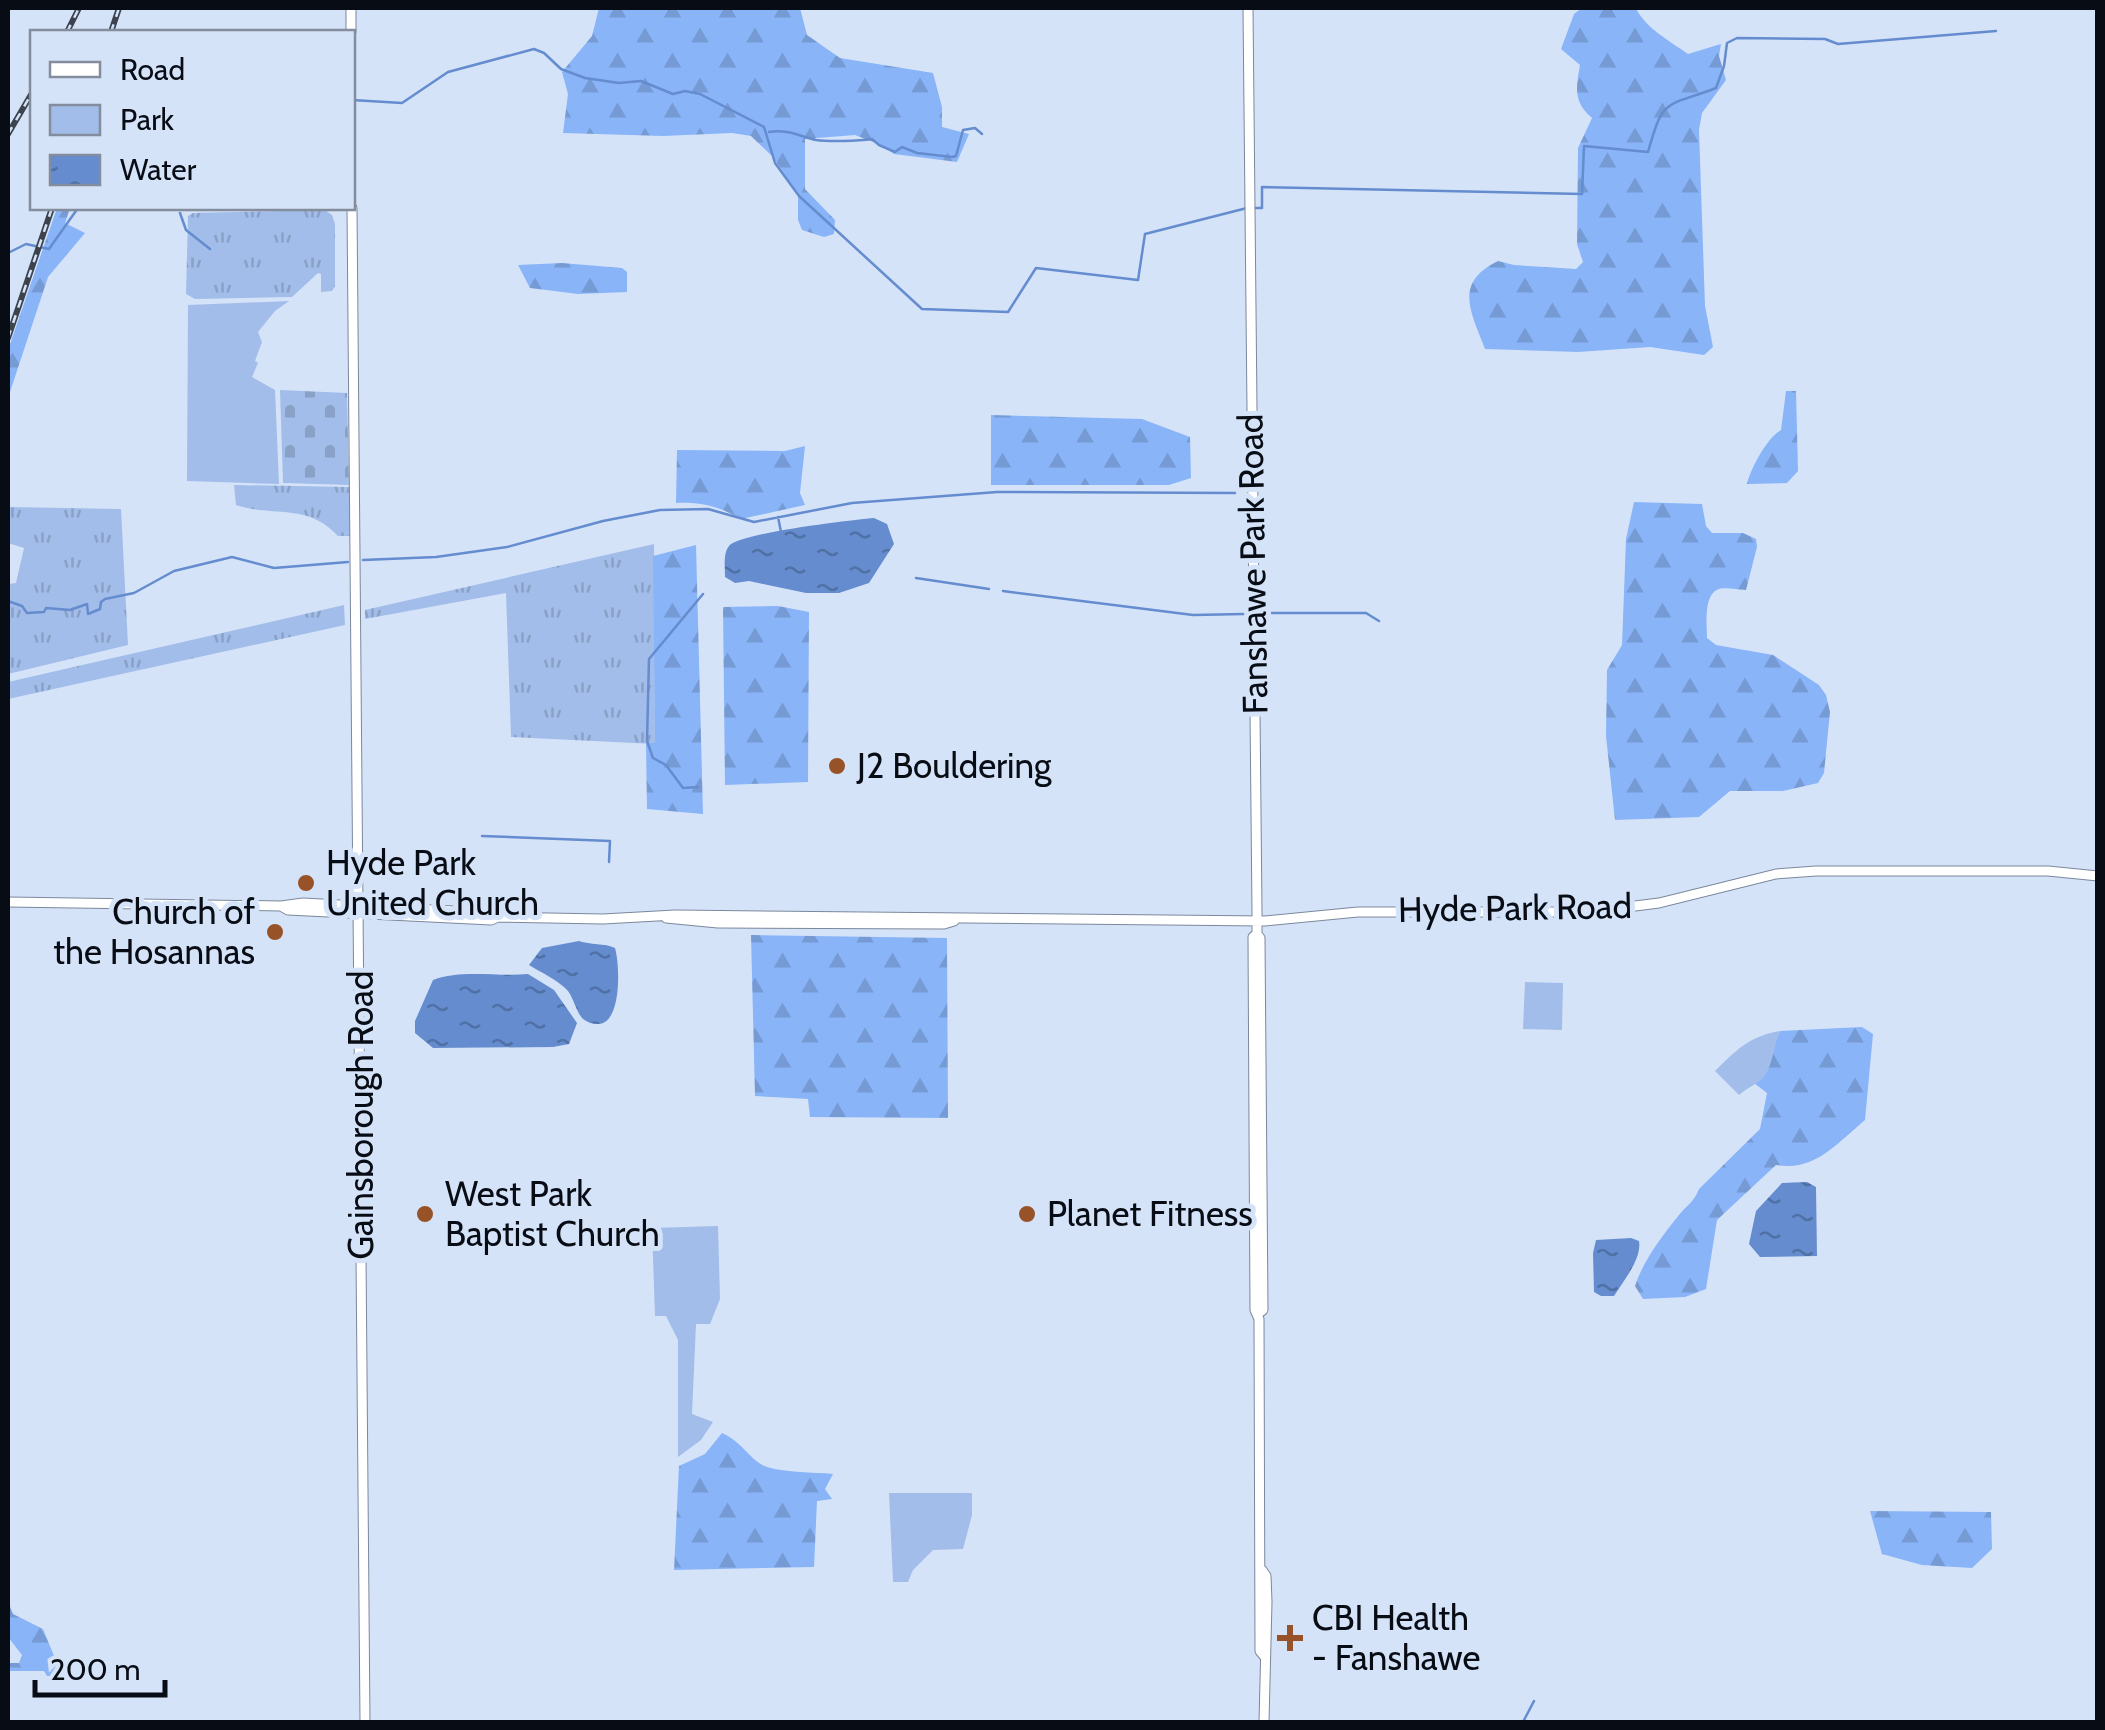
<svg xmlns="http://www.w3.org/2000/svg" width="2105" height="1730" font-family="Cabin,sans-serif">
<defs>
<pattern id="grass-tufts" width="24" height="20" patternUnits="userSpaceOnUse" patternTransform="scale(2.5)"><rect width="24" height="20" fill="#a2bde9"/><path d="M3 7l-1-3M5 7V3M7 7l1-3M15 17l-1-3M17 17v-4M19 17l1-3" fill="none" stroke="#8aa1c7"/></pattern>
<pattern id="forest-firs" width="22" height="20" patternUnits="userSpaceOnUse" patternTransform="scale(2.5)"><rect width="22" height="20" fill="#89b4f8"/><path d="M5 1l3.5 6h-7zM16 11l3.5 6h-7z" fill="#759ad4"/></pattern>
<pattern id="cemetery-stones" width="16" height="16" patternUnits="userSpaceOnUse" patternTransform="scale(2.5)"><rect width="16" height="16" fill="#a2bde9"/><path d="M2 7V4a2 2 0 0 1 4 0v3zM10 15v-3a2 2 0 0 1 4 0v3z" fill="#8aa1c7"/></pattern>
<pattern id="water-ripples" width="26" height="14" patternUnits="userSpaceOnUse" patternTransform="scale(2.5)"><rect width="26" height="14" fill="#648cce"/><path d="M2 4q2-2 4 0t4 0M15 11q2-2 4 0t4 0" fill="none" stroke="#5071a6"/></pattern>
</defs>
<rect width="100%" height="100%" fill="#d5e3f9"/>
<path fill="url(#grass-tufts)" d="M325,210L332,215L335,224V286L332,291L321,292V274L318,273L292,297L195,299L186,294L188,216L193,213Z
M234,485L350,487V536H338C306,502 275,518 236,505Z
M8,507L121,509L128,645L8,674V584L16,583L24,548L8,543Z
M654,544L655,744L511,737L506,593L365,619V610Z
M344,605L345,625L8,699V682Z"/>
<path fill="url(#forest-firs)" d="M599,8H800L807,35L840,58L933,73L942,107V127L969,134L957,162L894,154L884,146L855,135L805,139V189L835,220L834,234L824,237L802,230L798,220V194L772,156L751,136L732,133L663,136L563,133L568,94L562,72L592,36Z
M1582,8H1636C1645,28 1670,41 1688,54L1721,44L1719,56L1726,80L1702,113L1699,130L1705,306L1713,347L1704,355L1650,347L1578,352L1485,349C1471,312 1453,283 1498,261L1514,265L1576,269L1583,262L1577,244L1578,148L1592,118C1573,102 1576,88 1580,65L1561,49L1574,14Z
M57,208H70L65,223L85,233L48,277L8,398V350Z
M562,263L622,268L627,272V292L578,294L530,288L518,265Z
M1786,391H1796L1798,471L1787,483L1747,484C1751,468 1767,438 1781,430Z
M991,415L1142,419L1190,437L1191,478L1169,485H991Z
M805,446L800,493L805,505L741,519C718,506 702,502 676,503L677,450L785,451Z
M1634,502L1702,504L1706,526L1712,533H1743L1756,539L1757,547L1746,590C1739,590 1725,587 1719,589C1703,594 1707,625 1707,638L1716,645L1773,655L1819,685L1826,695L1830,712L1824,773L1818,783L1783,791H1730L1699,817L1615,820L1606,736L1607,670L1622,645L1626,539Z
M696,545L703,814L647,809L646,743H655L653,556Z
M778,606L809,612L808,782L725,785L723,607Z
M751,935L947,938L948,1118L810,1117L808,1099L755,1096Z
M1862,1027L1873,1034L1865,1120C1837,1143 1815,1172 1776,1165L1717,1220L1706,1289L1685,1297L1643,1299L1635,1286C1643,1261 1662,1236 1679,1215C1687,1205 1694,1202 1699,1189L1760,1129L1767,1093L1754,1083C1773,1075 1771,1048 1780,1031Z
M722,1433C744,1443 749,1460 767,1467C787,1473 813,1472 833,1474L825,1489L832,1499L817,1501L814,1567L674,1570L679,1466L705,1454Z
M1870,1511L1991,1512L1992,1549L1972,1568L1922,1565L1882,1554Z
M8,1602L13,1614L43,1629L59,1668L68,1676H47L44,1671H8V1663H19L22,1655L8,1637Z"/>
<path fill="url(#cemetery-stones)" d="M280,390L347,393L349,485L283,483Z"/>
<path fill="#a2bde9" d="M289,301L275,311L258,332L262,342L255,361L258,363L252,377L275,390L279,484L187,481L188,305Z
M1525,982L1563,983L1562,1030L1523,1029Z
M1780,1031C1773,1045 1773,1070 1761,1080C1754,1085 1746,1089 1739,1095L1715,1071C1736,1050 1750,1036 1780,1031Z
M718,1226L720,1299L710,1324H696L692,1414L713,1422L701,1440L678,1457V1340L666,1316H655L652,1228Z
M889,1493H972V1515L963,1549L933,1550L913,1570L908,1582H893Z"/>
<path fill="url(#water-ripples)" d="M874,518L887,524L894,544L869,583L839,593H806L749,581L735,583L725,577C725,568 723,553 729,546C739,533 852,520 874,518Z
M579,941C590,945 605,943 615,948C620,965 622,1024 598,1024C592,1024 587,1022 583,1019C576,1012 574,999 568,991C558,980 542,973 529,965L542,948Z
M528,974L554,990L577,1023L569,1044L553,1047L433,1048L415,1033V1021L433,980C461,969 497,977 528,974Z
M1807,1182L1816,1187L1817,1256L1760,1257L1749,1244L1756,1211L1782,1183Z
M1631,1238L1639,1241C1642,1259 1624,1280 1614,1296H1601L1594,1292L1593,1253L1596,1240Z"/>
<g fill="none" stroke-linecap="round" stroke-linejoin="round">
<path stroke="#648cce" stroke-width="2.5" d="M352,100L402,103L448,72L534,49L544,53L561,69L585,78L619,83L641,81L673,94L685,91L700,94L764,127L775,163L799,196L922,309L1008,312L1036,268L1138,280L1145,234L1247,208
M769,132C788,129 799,136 816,140C829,142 858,141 872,139L879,145L895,152L902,147L917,153L952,157L956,156L963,130L975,128L982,134
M1255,208H1262V187L1582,194L1584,146L1648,152C1664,96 1664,108 1716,88L1724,66L1727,43L1737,38L1825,39L1838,44L1996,31
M180,213L186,230L210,249
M8,253L26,244L49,249L78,208
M778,517L781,532
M363,560L436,557L507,547L603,521L660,510L708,509L754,522L852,503L997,492L1235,493
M916,578L989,589
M1003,591L1193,615L1244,614
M8,601L22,606L27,613L44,612L46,608L70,610L87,604L88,614L100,609L101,602L105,599L134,593L174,571L232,557L274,568L348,562
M1265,613H1366L1379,621
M698,787L683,788L666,765L653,758L647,741L649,659L703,594
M482,836L610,841L609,862
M1523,1722L1534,1701"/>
<defs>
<path id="secondary" d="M351,8V32
M1248,8L1257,912V934L1253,937L1255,1310L1259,1319L1260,1651L1264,1656
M352,208L365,1722
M8,902L281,906L303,903L491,913L498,917
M281,906L288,910L491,920L498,917L603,919L675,915L1265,921L1358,912H1587L1659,903L1776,874L1816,871H2048L2098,876
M666,918L718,923L944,924L954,921
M1257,934L1260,938L1263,1310L1259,1313
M1262,1570L1266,1576L1267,1602L1264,1722"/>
</defs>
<use href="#secondary" stroke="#7b889c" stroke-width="11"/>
<use href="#secondary" stroke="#fff" stroke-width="9"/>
<defs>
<path id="rail" d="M67,32L79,8
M111,32L119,8
M8,134L32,93
M8,338L52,208"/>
</defs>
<use href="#rail" stroke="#3c434e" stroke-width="6"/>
<use href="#rail" stroke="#d5e3f9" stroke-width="2.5" stroke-dasharray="8" stroke-linecap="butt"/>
</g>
<g fill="#975228" stroke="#d5e3f9" stroke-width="4">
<circle cx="837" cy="766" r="10"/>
<circle cx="306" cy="883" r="10"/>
<circle cx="275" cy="932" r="10"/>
<circle cx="425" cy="1214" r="10"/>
<circle cx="1027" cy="1214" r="10"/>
<path d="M1285 1623h10v10h10v10h-10v10h-10v-10h-10v-10h10z"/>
</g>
<g text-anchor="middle" stroke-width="10" stroke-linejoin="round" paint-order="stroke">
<g font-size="35" fill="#080c14" stroke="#d5e3f9">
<text transform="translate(1253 564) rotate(-91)" y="12">Fanshawe Park Road</text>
<text transform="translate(1515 908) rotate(-1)" y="12">Hyde Park Road</text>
<text transform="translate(361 1115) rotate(-90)" y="12">Gainsborough Road</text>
</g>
<g font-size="35" fill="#080c14" stroke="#d5e3f9" text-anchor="start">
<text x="857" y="778">J2 Bouldering</text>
<text x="326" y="875">Hyde Park<tspan x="326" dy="40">United Church</tspan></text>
<text x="255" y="924" text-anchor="end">Church of<tspan x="255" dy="40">the Hosannas</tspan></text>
<text x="445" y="1206">West Park<tspan x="445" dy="40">Baptist Church</tspan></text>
<text x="1047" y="1226">Planet Fitness</text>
<text x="1312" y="1630">CBI Health<tspan x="1312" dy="40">- Fanshawe</tspan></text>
</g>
</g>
<rect width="2105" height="1730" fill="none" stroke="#080c14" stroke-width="20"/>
<rect x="30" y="30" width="325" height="180" fill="#d5e3f9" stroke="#838d9d" stroke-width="2.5"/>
<rect x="50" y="62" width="50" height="15" fill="#ffffff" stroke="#838d9d" stroke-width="2.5"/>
<text x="120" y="80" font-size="30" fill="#080c14">Road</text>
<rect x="50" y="105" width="50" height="30" fill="#a2bde9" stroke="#838d9d" stroke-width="2.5"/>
<text x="120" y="130" font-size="30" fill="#080c14">Park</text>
<rect x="50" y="155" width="50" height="30" fill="url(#water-ripples)" stroke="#838d9d" stroke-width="2.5"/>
<text x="120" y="180" font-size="30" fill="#080c14">Water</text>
<path d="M35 1680v15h130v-15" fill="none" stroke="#080c14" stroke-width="5"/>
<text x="50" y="1680" font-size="30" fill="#080c14" stroke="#d5e3f9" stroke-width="8" paint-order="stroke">200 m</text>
</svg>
